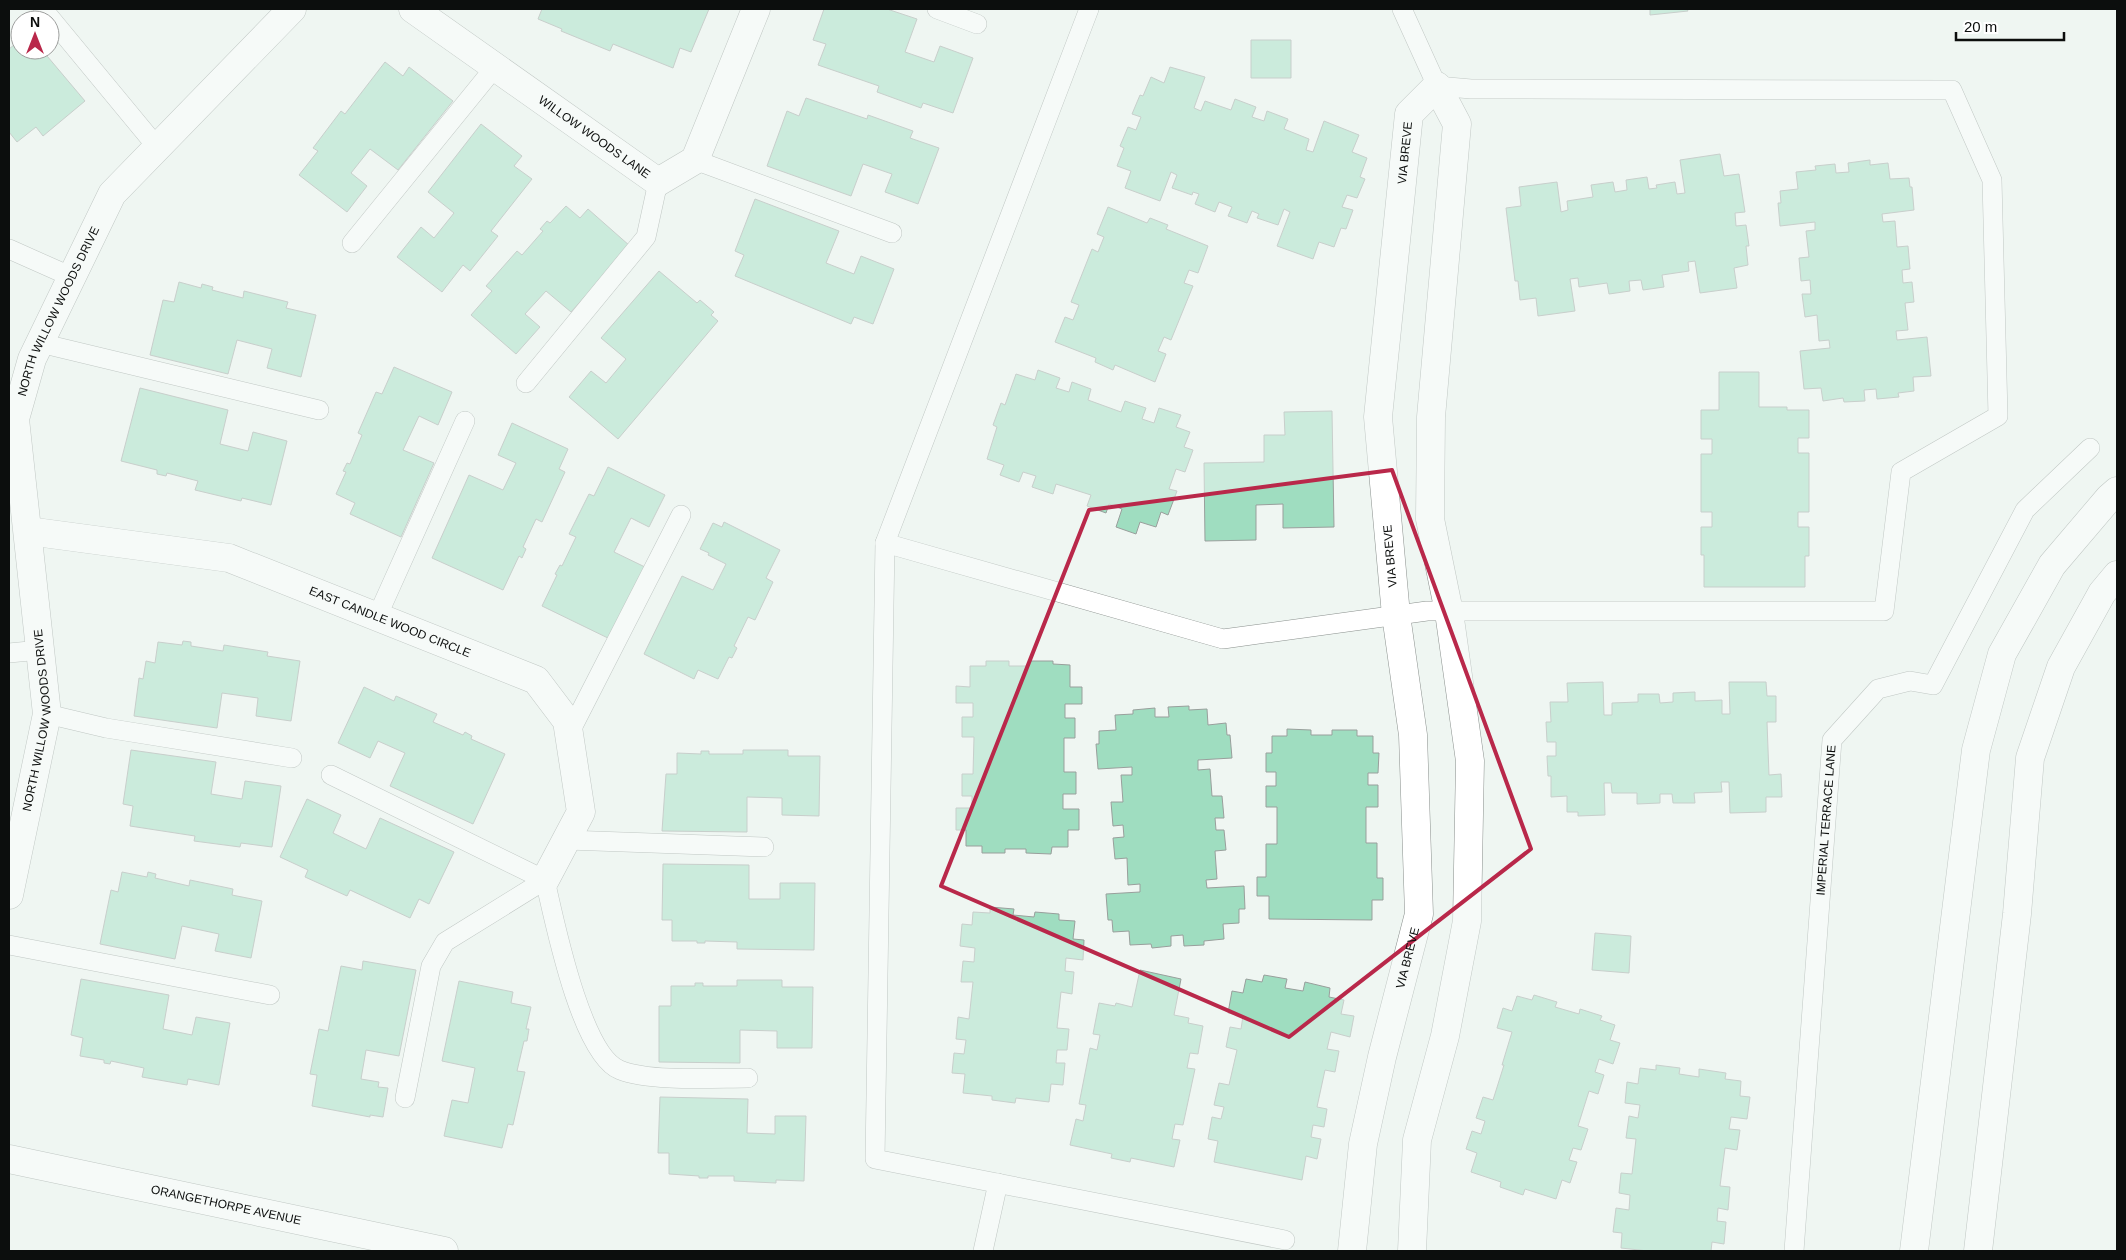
<svg xmlns="http://www.w3.org/2000/svg" width="2126" height="1260" font-family="Arial,sans-serif">
<rect width="100%" height="100%" fill="#eff6f2"/>
<path fill="#9fddc0" stroke="#999f9c" d="M542,9H709L691,52L680,48L673,68L613,44L610,51L561,31L562,29L538,19Z
M824,9H887L917,19L905,52L934,62L940,46L973,58L953,113L923,103L921,108L877,92L879,86L818,65L826,44L813,40Z
M1650,9H1687L1688,11L1650,15Z
M20,40V50H42L85,101L43,136L36,127L17,142L9,132V49Z
M1251,40H1291V78H1251Z
M385,62L403,76L409,67L453,101L398,170L370,149L351,173L367,186L347,212L299,175L318,151L313,148L341,111L345,114Z
M1170,67L1205,77L1194,108L1201,111L1205,101L1231,110L1235,99L1256,107L1252,117L1264,121L1267,111L1288,119L1284,129L1309,139L1306,150L1313,152L1324,121L1359,135L1352,152L1367,158L1360,177L1365,179L1357,198L1347,195L1342,207L1353,210L1346,229L1341,228L1334,247L1319,242L1313,259L1277,246L1290,212L1284,209L1278,225L1257,218L1259,214L1252,211L1247,223L1228,216L1232,207L1219,202L1215,212L1195,204L1199,194L1193,192L1192,195L1172,188L1177,175L1171,172L1160,201L1125,188L1131,171L1117,166L1124,148L1120,146L1128,127L1136,130L1141,117L1132,114L1140,95L1143,96L1151,77L1164,83Z
M806,98L867,119L868,115L913,131L910,138L939,148L918,204L885,192L892,174L863,164L851,196L767,166L787,111L799,116Z
M481,124L522,156L514,166L532,179L491,231L498,236L470,271L463,265L442,292L397,257L421,227L434,238L454,213L428,192Z
M1720,154L1724,176L1739,174L1745,212L1735,213L1736,226L1746,225L1749,246H1746L1748,265L1734,268L1737,288L1700,293L1695,261L1688,262L1689,271L1662,275L1664,287L1643,290L1641,280L1629,281L1630,291L1609,294L1607,283L1579,287L1578,278L1570,279L1575,311L1538,316L1536,298L1520,300L1518,281H1515L1506,208L1521,206L1519,187L1557,182L1561,212L1568,210L1567,201L1593,197L1591,185L1613,182L1615,192L1627,190L1626,180L1647,177L1649,189L1657,188L1656,185L1675,182L1677,194L1685,193L1680,160Z
M1870,160V165L1888,163L1890,179L1909,178L1910,187H1912L1914,210L1882,214L1883,222L1895,221L1897,247L1908,246L1910,269L1902,270L1903,283L1912,282L1914,302L1905,303L1908,330L1896,331L1897,340L1927,337L1931,376L1913,377L1914,391L1898,393L1899,397L1877,399L1876,389L1864,390L1865,401L1844,402L1843,398L1823,401L1821,388L1804,389L1800,351L1830,348L1829,340L1819,341L1817,315L1805,317L1802,294H1811L1810,280L1801,281L1799,258L1809,257L1806,231L1815,230V222L1780,226L1778,203H1781L1780,191L1798,189L1796,172L1816,170L1815,166L1835,164L1836,173L1849,172L1848,163Z
M755,199L839,231L826,263L854,274L861,256L894,269L873,324L854,317L851,324L735,276L744,255L735,251Z
M566,206L580,218L588,209L630,246L571,312L546,291L525,314L540,327L516,354L471,315L492,291L486,286L517,251L522,255L543,231L540,229L547,221L550,223Z
M1108,207L1147,223L1150,218L1168,225L1166,229L1208,246L1198,273L1189,270L1184,283L1193,286L1171,340L1164,337L1158,351L1166,354L1155,382L1115,365L1113,370L1095,362L1096,358L1055,342L1065,317L1073,320L1079,305L1071,302L1092,249L1098,252L1104,237L1097,234Z
M659,271L697,303L700,300L714,312L711,315L718,321L618,439L569,397L591,371L606,383L626,359L601,338Z
M179,282L201,288L202,284L213,287L212,290L243,298L244,291L288,302L286,308L316,315L301,377L267,368L272,349L237,340L228,374L150,355L163,300L174,302Z
M394,367L452,392L438,425L419,416L403,450L434,463L401,537L350,514L355,503L336,494L346,472L343,471L347,463L350,464L362,435L358,433L376,392L382,394Z
M1038,370L1060,378L1056,388L1069,392L1072,382L1091,389L1088,400L1121,412L1125,401L1146,408L1142,419L1154,423L1159,408L1181,415L1176,427L1190,432L1184,447L1193,450L1185,472L1176,469L1169,489L1177,491L1168,515L1161,512L1156,527L1140,522L1136,534L1116,527L1122,509L1109,504L1106,513L1087,506L1091,495L1056,484L1053,494L1032,487L1036,476L1023,472L1019,482L1000,475L1004,465L987,459L997,427L993,425L1001,403L1005,405L1016,374L1035,380Z
M1719,372H1759V407H1787V410H1809V438H1798V453H1809V512H1798V527H1809V556H1805V587H1704V555H1701V527H1712V512H1701V454H1712V439H1701V410H1719Z
M140,388L228,410L220,444L248,451L253,432L287,441L271,505L242,498L241,501L195,490L198,481L167,473L166,476L157,474V470L121,461Z
M1332,411L1334,527L1283,528V504L1256,505V540L1205,541L1204,463L1264,462V435H1285L1284,412Z
M512,423L568,449L559,469L565,472L542,522L536,519L523,547L526,549L522,558L519,556L503,590L432,558L469,475L503,490L516,463L498,455Z
M608,467L665,495L649,527L631,518L614,552L647,568L612,640L542,606L557,575L555,574L560,565L562,566L576,537L569,534L589,494L594,496Z
M724,522L780,550L766,578L773,582L755,620L748,617L734,646L737,648L732,658L729,657L718,679L698,670L694,679L644,654L682,576L713,590L726,564L708,555L709,553L700,549L713,523L722,527Z
M183,641L191,642V646L223,651L224,645L268,652L267,656L300,661L291,721L256,716L258,698L222,693L217,728L134,716L139,678L143,679L146,661L155,663L158,642L182,645Z
M986,661H1009V666H1029V661H1053V664L1070,665V687H1082V704H1065V718H1075V738H1064V772H1076V794H1063V809H1079V830H1068V847H1052L1051,854L1026,853V849H1005V853H982V846H966V830H956V808H972V796H962V774H973L974,737H962V717H973V703H956V686L970,687V666H986Z
M1603,682L1604,715H1612V703L1638,702V694H1659L1660,703L1673,702V693L1695,692V701L1722,700V714H1730L1729,682H1766L1767,696H1776V722H1767L1769,775L1781,774L1782,797H1766V812L1730,813L1729,782H1721L1722,792L1694,793L1695,803H1673L1672,794H1660V803L1637,804V793H1612L1611,783H1604L1605,815L1578,816V812H1567V796L1551,797V776H1548L1547,756H1556V742H1547L1546,722H1551L1550,702H1568L1567,683Z
M364,687L394,701L396,696L437,714L433,722L463,735L465,732L472,736L471,739L505,754L473,824L390,786L405,753L378,741L370,758L338,743Z
M1189,706V710L1207,709L1208,725L1226,723L1227,735H1230L1232,758L1198,760V770L1210,769L1212,796H1222L1224,818H1215L1216,830H1224L1226,850L1215,851L1217,879L1206,880L1207,888L1244,886L1245,909H1239V923L1223,924L1224,939L1204,941V945L1184,946L1183,935L1171,936V946L1152,948L1151,944L1130,945L1129,931L1113,932L1112,920H1108L1106,894L1140,892V884L1128,885L1127,858L1115,859L1113,838L1124,837L1123,825L1113,826L1111,802H1123L1121,775H1132V767L1098,769L1096,744H1099V731L1116,730L1115,715L1133,714V710L1155,708V717H1169L1168,707Z
M1287,729L1311,730V735H1332V730H1357V736H1373V753H1379L1378,773H1368V785H1378V807H1366V843H1377V878H1383V900H1372V920L1269,919V896H1257V877H1266V844H1277V807H1266V786H1276V772H1266V753H1272V736H1287Z
M131,750L216,762L211,794L242,799L245,781L281,786L272,847L241,843L240,847L194,841L195,836L130,826L133,806L123,804Z
M743,750H788V756H820L819,816L782,815V798L747,797V832L662,831L666,774H677V753L701,754V751H709V754H743Z
M307,799L341,815L333,833L366,849L380,818L454,852L429,904L419,899L410,918L350,890L347,896L305,877L308,870L280,857Z
M663,864L749,865V899H780V883H815L814,950L737,949V942L705,941V943H697V941H672V920H662Z
M122,872L147,877L148,872L156,874L155,878L189,886L190,880L233,889L232,895L262,901L251,958L215,951L219,934L182,926L175,959L100,944L111,890L118,892Z
M990,907L1014,909L1013,915L1034,917L1035,912L1059,914V920L1075,921L1073,939L1084,940L1083,960L1066,958L1065,971L1074,972L1072,994L1061,992L1057,1028L1069,1029L1067,1050H1057L1056,1063H1065L1063,1085L1051,1084L1049,1102L1016,1098L1015,1103L992,1100V1096L963,1093L965,1074L952,1073L954,1053L964,1054L966,1040L956,1039L958,1017L969,1019L973,982H961L963,961L974,962L975,948L960,946L962,924L972,925L973,912L990,913Z
M1595,933L1631,936L1629,973L1592,970Z
M363,961L416,970L399,1056L366,1050L361,1079L379,1082L378,1087L388,1088L383,1117L370,1115V1117L312,1106L317,1075L310,1074L319,1029L328,1031L341,966L362,970Z
M1140,970L1181,979L1174,1015L1189,1018L1188,1023L1203,1026L1198,1054L1190,1053L1187,1068L1195,1069L1183,1125L1175,1124L1172,1139L1180,1140L1174,1167L1131,1158L1130,1162L1111,1158L1112,1154L1070,1145L1076,1119L1083,1121L1086,1105L1079,1104L1090,1048L1097,1050L1100,1035L1093,1034L1099,1003L1115,1006L1116,1003L1132,1007Z
M1264,975L1287,979L1285,988L1303,991L1305,982L1330,988L1329,997L1344,1000L1341,1014L1354,1016L1350,1037L1331,1032L1327,1049L1339,1051L1335,1072L1325,1070L1317,1107L1327,1109L1324,1127L1313,1125L1311,1137L1321,1139L1317,1159L1306,1156L1302,1180L1214,1162L1218,1141L1208,1139L1212,1117L1221,1119L1224,1107L1214,1105L1219,1083L1229,1085L1237,1050L1226,1047L1230,1027L1241,1029L1243,1016L1228,1013L1232,991L1243,993L1246,979L1262,982Z
M81,979L169,995L163,1029L192,1035L196,1017L230,1023L219,1085L188,1079L187,1085L142,1077L144,1068L111,1061L110,1064L104,1063V1060L80,1056L83,1038L71,1035Z
M737,980H782V987H813L812,1048H777V1031L740,1030V1063L659,1062V1006H671V986H695V983H703V986H737Z
M459,981L513,992L511,1003L531,1007L526,1029H529L527,1041H524L517,1071L525,1072L513,1125L508,1124L502,1148L444,1136L452,1100L468,1103L475,1068L442,1061Z
M1534,995L1557,1002L1555,1007L1579,1014L1580,1009L1602,1016L1600,1020L1615,1025L1610,1040L1620,1043L1613,1064L1599,1059L1595,1072L1604,1075L1598,1094L1589,1091L1578,1126L1588,1129L1581,1150L1573,1148L1569,1160L1577,1162L1570,1183L1562,1180L1556,1199L1525,1189L1523,1195L1500,1187L1501,1182L1471,1172L1477,1153L1466,1149L1472,1131L1481,1134L1485,1121L1476,1118L1483,1097L1493,1100L1504,1065H1502L1512,1032L1497,1028L1503,1008L1512,1011L1517,996L1532,1000Z
M1656,1065L1680,1068L1679,1074L1699,1077V1069L1726,1073L1725,1079L1741,1081L1740,1096L1750,1097L1747,1119L1731,1117L1729,1129L1740,1130L1737,1150L1725,1148L1720,1186L1730,1187L1728,1210L1718,1208L1717,1221L1726,1222L1724,1244L1712,1242L1711,1251H1648L1621,1248L1622,1233L1613,1232L1616,1208L1629,1210L1630,1195L1619,1193L1621,1173L1632,1174L1636,1139L1626,1138L1629,1116L1638,1118L1640,1105L1625,1103L1627,1082L1638,1084L1640,1068L1656,1070Z
M660,1097L748,1099L747,1133L775,1134V1116H806L804,1181L776,1180V1183L734,1181V1176H708V1178H699V1176L669,1174V1153H658Z"/>
<g fill="none" stroke-linecap="round" stroke-linejoin="round">
<defs>
<g id="lane">
<path d="M43,9L157,147"/>
<path d="M937,9L977,24"/>
<path d="M1089,9L885,543L875,1159L1285,1240"/>
<path d="M695,160L892,233"/>
<path d="M352,243L495,67"/>
<path d="M9,249L72,277"/>
<path d="M40,343L319,410"/>
<path d="M526,383L646,237L658,182"/>
<path d="M885,543L1223,639L1427,611H1884L1901,472L1998,416L1992,180L1952,90L1471,89L1437,86L1402,9"/>
<path d="M377,617L465,421"/>
<path d="M9,653L40,650"/>
<path d="M47,714L106,728L292,758"/>
<path d="M569,734L681,515"/>
<path d="M331,775L545,880"/>
<path d="M567,840L764,847"/>
<path d="M545,880C554,919 581,1055 620,1070C650,1082 714,1078 748,1078"/>
<path d="M9,945L270,995"/>
<path d="M405,1098L431,966L445,942L545,880"/>
<path d="M983,1251L998,1183"/>
<path id="s1" d="M1794,1251L1832,740L1878,689L1910,681L1933,685L2025,510L2090,448"/>
</g>
<g id="street">
<path id="s2" d="M413,9L658,182L695,160L756,9"/>
<path id="s3" d="M28,531L229,558L536,680L567,721L581,812L545,880"/>
<path id="s4" d="M9,895L47,714L15,419L32,359L112,194L292,9"/>
<path id="s5" d="M1352,1251L1363,1144L1382,1057L1419,914L1413,735L1396,615L1378,417L1409,114L1437,86L1457,124L1431,417L1430,519L1449,612L1470,761L1467,921L1445,1036L1417,1140L1412,1251"/>
</g>
<g id="primary">
<path id="s6" d="M9,1159L444,1251"/>
</g>
<path id="highway" d="M1914,1251L1976,750L2002,654L2052,565L2109,498L2117,491
M1978,1251L2017,914L2030,758L2061,667L2102,593L2117,575"/>
</defs>
<use href="#lane" stroke="#8a908d" stroke-width="20"/>
<use href="#street" stroke="#8a908d" stroke-width="29"/>
<use href="#primary" stroke="#8a908d" stroke-width="29"/>
<use href="#highway" stroke="#8a908d" stroke-width="29"/>
<use href="#lane" stroke="#fff" stroke-width="19"/>
<use href="#street" stroke="#fff" stroke-width="28"/>
<use href="#primary" stroke="#fff" stroke-width="28"/>
<use href="#highway" stroke="#fff" stroke-width="28"/>
</g>
<path d="M0 0H2126V1260H0ZM1392,470L1531,849L1289,1037L941,886L1089,510Z" fill="#eff6f2" fill-opacity=".55" fill-rule="evenodd"/>
<path fill="none" stroke="#b9284a" stroke-width="4" stroke-linejoin="round" d="M1392,470L1531,849L1289,1037L941,886L1089,510Z"/>
<g text-anchor="middle" stroke-width="4" stroke-linejoin="round" paint-order="stroke">
<g font-size="12" fill="#0c0e0d" stroke="#fff">
<text dy="4" stroke="none"><textPath href="#s2" startOffset="222">WILLOW WOODS LANE</textPath></text>
<text dy="4" stroke="none"><textPath href="#s5" startOffset="1109">VIA BREVE</textPath></text>
<text dy="4" stroke="none"><textPath href="#s4" startOffset="598">NORTH WILLOW WOODS DRIVE</textPath></text>
<text transform="translate(1390 556) rotate(-95)" y="4">VIA BREVE</text>
<text dy="4" stroke="none"><textPath href="#s3" startOffset="376">EAST CANDLE WOOD CIRCLE</textPath></text>
<text dy="4" stroke="none"><textPath href="#s4" startOffset="178">NORTH WILLOW WOODS DRIVE</textPath></text>
<text dy="4" stroke="none"><textPath href="#s1" startOffset="432">IMPERIAL TERRACE LANE</textPath></text>
<text dy="4" stroke="none"><textPath href="#s5" startOffset="299">VIA BREVE</textPath></text>
<text dy="4" stroke="none"><textPath href="#s6" startOffset="222">ORANGETHORPE AVENUE</textPath></text>
</g>
</g>
<rect width="2126" height="1260" fill="none" stroke="#0c0e0d" stroke-width="20"/>
<g transform="translate(35 35)"><circle r="24" fill="#ffffff" stroke="#9e9f9e"/>
<path d="M0-4L9 19L0 12L-9 19Z" fill="#b9284a"/>
<text y="-8" font-size="14" font-weight="bold" text-anchor="middle" fill="#0c0e0d">N</text>
</g>
<path d="M1956 32v8h108v-8" fill="none" stroke="#0c0e0d" stroke-width="2.5"/>
<text x="1964" y="32" font-size="15" fill="#0c0e0d" stroke="#ffffff" stroke-width="4" paint-order="stroke">20 m</text>
</svg>
